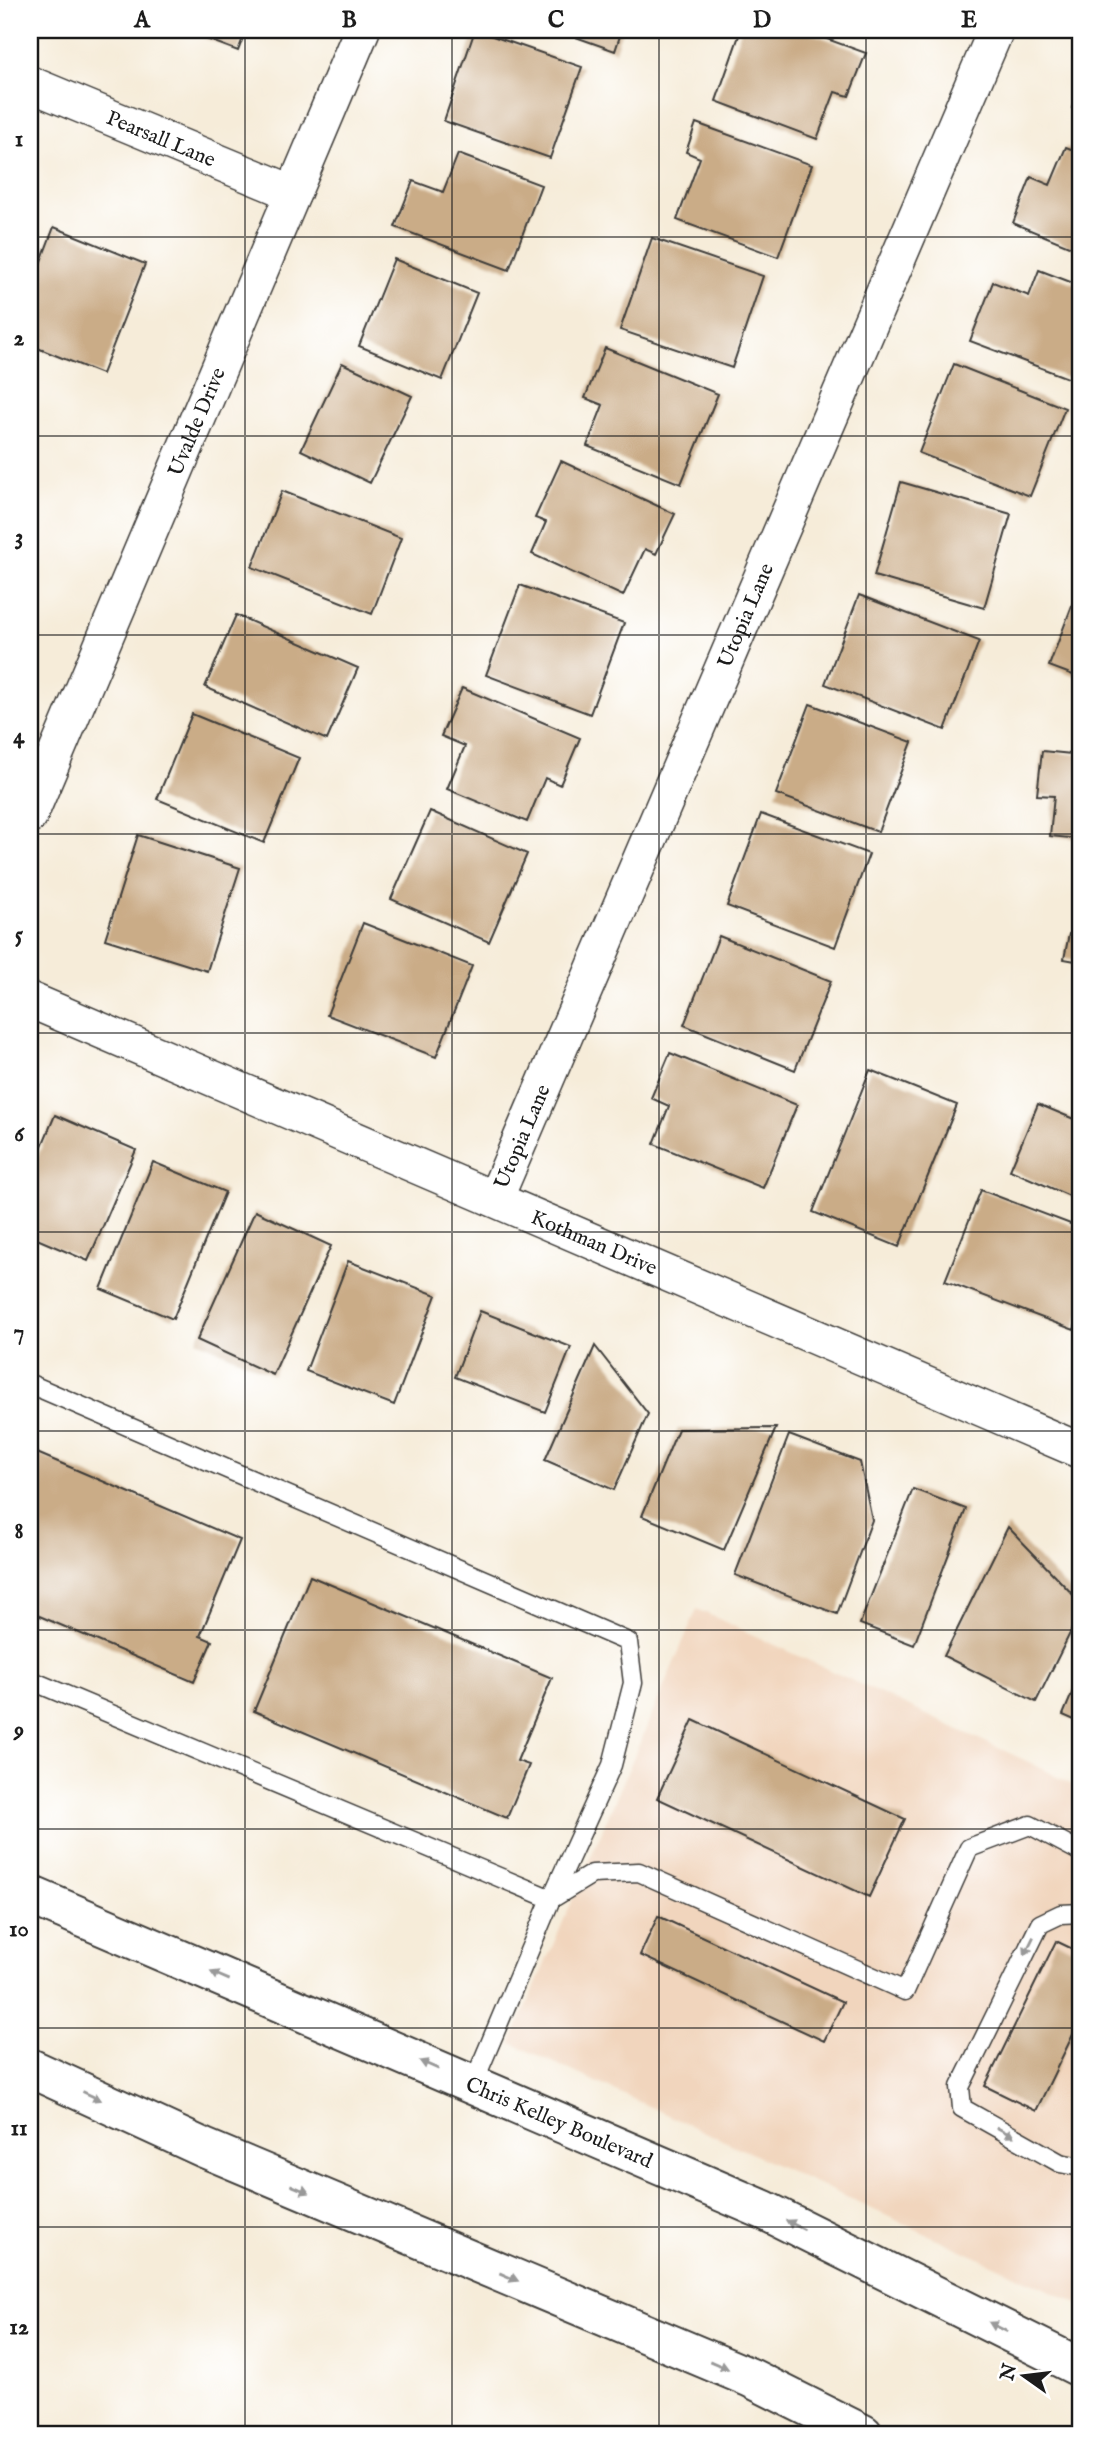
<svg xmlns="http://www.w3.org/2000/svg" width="1111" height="2464" font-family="'IM FELL English',serif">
<rect width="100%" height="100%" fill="#fff"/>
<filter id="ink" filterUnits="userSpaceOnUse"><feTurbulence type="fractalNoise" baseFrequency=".0143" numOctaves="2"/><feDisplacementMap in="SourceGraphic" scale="14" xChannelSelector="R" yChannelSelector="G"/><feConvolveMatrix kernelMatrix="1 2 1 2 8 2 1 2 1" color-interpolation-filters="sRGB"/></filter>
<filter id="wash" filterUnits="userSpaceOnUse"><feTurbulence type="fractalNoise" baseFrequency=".00686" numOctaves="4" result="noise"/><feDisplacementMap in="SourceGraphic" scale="28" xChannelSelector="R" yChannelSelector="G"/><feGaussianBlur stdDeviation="1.57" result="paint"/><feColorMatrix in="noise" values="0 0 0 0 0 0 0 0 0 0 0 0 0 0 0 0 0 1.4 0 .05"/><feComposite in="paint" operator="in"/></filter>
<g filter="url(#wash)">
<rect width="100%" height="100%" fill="#f6ecd9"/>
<path fill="#f1d5bd" d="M697,1609L1033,1764L1081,1790V2305L511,2043Z"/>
<g id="blocks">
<path fill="#caac87" d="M183,30H246L238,51Z
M475,30L582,67L550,158L444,121Z
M556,30H622L615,51Z
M741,30H802L866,53L849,96L835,92L817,139L716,101Z
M1081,84V112L1072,108Z
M696,123L812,165L778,257L677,220L700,158L686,152Z
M1066,147L1081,153V251L1013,223L1031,177L1050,185Z
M458,154L541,185L509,270L395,227L413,181L443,192Z
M54,227L145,264L102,374L30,345V290Z
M652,238L763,276L732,368L620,330Z
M394,259L477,293L442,380L359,346Z
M1039,270L1081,286V383L970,341L993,282L1029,296Z
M605,348L718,394L681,484L587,446L603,405L585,398Z
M342,363L412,396L370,483L301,450Z
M954,364L1065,408L1030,496L919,453Z
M561,461L675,514L656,554L645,549L623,596L532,554L546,522L535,518Z
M901,482L1011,514L984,608L874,576Z
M282,491L401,538L372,614L252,567Z
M1081,582V678L1049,666Z
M520,585L624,623L590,714L486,675Z
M859,595L979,641L945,730L825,684Z
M236,615L358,668L327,740L205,687Z
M462,688L580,738L560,785L545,778L527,822L447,789L465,746L441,736Z
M810,704L912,742L878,832L776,794Z
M192,714L299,758L264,843L157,799Z
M1042,751L1081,755V839L1050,836L1054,796L1037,795Z
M430,811L527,854L489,942L391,899Z
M761,814L869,854L835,947L727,906Z
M138,835L240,868L207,971L105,939Z
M363,923L472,966L436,1057L327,1015Z
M1069,934L1081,936V962L1064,959Z
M719,936L831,981L795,1070L684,1025Z
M670,1053L797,1105L763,1188L654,1144L669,1106L651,1098Z
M870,1070L957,1105L899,1247L813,1212Z
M1038,1104L1081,1122V1201L1010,1170Z
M55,1115L136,1150L88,1261L30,1236V1174Z
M153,1162L225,1192L173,1319L101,1289Z
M981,1190L1081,1228V1311L1074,1330L945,1281Z
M255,1211L331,1246L273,1375L197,1340Z
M348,1261L436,1295L394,1405L306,1371Z
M480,1311L571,1347L545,1412L455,1377Z
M595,1346L648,1414L614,1490L545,1460Z
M776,1428L724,1550L642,1516L678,1429Z
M789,1435L860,1462L872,1520L837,1614L735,1575Z
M30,1450L240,1540L200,1636L212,1641L194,1682L30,1612Z
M913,1489L966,1509L914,1645L860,1624Z
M1008,1527L1081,1603V1611L1036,1702L944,1656Z
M310,1576L552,1678L517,1761L529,1765L507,1818L254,1711Z
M1081,1672V1723L1063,1715Z
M693,1720L905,1819L869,1897L657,1798Z
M658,1916L843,2002L824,2041L640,1955Z
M1056,1941L1081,1953V2018L1036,2111L985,2086Z"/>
</g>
</g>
<g filter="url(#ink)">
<use href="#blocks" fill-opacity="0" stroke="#3d3b38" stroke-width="2"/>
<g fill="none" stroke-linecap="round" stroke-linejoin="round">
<defs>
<path id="service" d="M30,1384L628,1642L633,1683L612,1765L551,1899L30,1680
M1081,1913L1061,1914L1040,1924L960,2087L962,2108L1060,2163L1081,2167
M473,2084L551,1899L592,1874L639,1872L905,1991L969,1848L1030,1825L1081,1852"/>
<g id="minor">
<path id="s1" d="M30,84L293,193"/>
<path id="s2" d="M30,815L362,30"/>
<path id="s3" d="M30,1000L1081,1451"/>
<path id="s4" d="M495,1199L996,30"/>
</g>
<g id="secondary">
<path id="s5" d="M30,1895L764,2210L1081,2368"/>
<path d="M30,2068L204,2148L751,2378L863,2434"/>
</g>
</defs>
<use href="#service" stroke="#3d3b38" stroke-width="21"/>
<use href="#minor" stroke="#3d3b38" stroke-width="38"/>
<use href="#secondary" stroke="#3d3b38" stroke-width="42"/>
<use href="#service" stroke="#fff" stroke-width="18"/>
<use href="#minor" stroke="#fff" stroke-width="35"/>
<use href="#secondary" stroke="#fff" stroke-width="38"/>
</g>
<defs><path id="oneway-solid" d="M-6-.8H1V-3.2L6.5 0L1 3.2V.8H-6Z" transform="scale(1.75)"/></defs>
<g fill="#999">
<use href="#oneway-solid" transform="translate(1029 1946) rotate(116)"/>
<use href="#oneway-solid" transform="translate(220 1976) rotate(-157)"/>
<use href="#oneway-solid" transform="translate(429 2065) rotate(-157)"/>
<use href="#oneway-solid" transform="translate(92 2096) rotate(25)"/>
<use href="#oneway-solid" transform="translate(1005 2132) rotate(29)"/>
<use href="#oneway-solid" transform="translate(300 2189) rotate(23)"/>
<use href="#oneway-solid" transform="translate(795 2225) rotate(-153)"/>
<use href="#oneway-solid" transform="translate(509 2277) rotate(23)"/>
<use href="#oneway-solid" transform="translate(998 2327) rotate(-153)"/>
<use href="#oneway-solid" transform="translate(719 2365) rotate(23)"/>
</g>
</g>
<path fill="none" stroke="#1c1c1c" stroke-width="2" stroke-opacity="0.55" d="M245,30V2434M452,30V2434M659,30V2434M866,30V2434M30,237H1081M30,436H1081M30,635H1081M30,834H1081M30,1033H1081M30,1232H1081M30,1431H1081M30,1630H1081M30,1829H1081M30,2028H1081M30,2227H1081"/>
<g text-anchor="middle" stroke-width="6" stroke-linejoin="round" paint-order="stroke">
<g font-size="21" fill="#1c1c1c" stroke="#fff">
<text dy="7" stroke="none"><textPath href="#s1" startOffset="142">Pearsall Lane</textPath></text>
<text dy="7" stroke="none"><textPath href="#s2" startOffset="427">Uvalde Drive</textPath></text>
<text dy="7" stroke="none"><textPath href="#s4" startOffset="635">Utopia Lane</textPath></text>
<text dy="7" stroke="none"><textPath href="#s4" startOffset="68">Utopia Lane</textPath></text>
<text dy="7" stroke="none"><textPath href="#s3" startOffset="614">Kothman Drive</textPath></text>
<text dy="7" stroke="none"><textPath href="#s5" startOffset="576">Chris Kelley Boulevard</textPath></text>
</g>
</g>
<rect width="1111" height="2464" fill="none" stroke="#fff" stroke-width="77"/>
<g transform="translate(1024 2376) rotate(284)" stroke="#ffffff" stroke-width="5" paint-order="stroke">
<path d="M0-5L12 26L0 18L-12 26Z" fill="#1c1c1c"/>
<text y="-10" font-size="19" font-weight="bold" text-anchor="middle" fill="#1c1c1c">N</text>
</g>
<rect x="38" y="38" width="1034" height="2388" fill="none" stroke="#1c1c1c" stroke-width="2.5"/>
<g font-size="23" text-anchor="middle" font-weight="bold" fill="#1c1c1c">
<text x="142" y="27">A</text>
<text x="349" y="27">B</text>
<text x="556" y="27">C</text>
<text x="762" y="27">D</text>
<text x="969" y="27">E</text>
<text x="19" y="146">1</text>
<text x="19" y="345">2</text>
<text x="19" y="544">3</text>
<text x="19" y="743">4</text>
<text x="19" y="942">5</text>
<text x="19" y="1141">6</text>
<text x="19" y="1339">7</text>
<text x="19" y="1538">8</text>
<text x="19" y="1737">9</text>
<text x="19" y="1936">10</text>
<text x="19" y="2135">11</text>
<text x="19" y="2334">12</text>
</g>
</svg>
